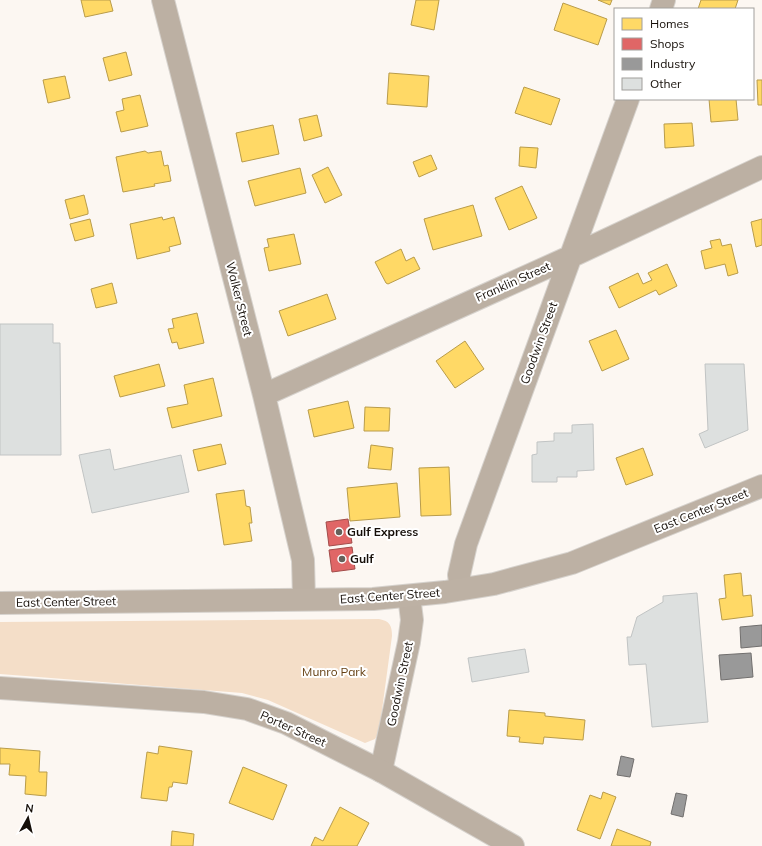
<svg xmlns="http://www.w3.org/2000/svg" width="762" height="846" font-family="Mulish,sans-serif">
<rect width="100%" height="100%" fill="#fcf7f2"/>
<path fill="#f4dec8" d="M379,619C390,621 392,626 392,636L379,732L375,739L365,743L268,700L242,693L0,674V622Z"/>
<path fill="#ffd966" stroke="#b99c4a" d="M81,0H110L113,11L85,17Z
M416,0H439L434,30L411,25Z
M598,0H612L610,5Z
M701,0H738L735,9H698Z
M563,3L607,19L598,45L554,30Z
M126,52L132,75L109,81L103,58Z
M389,73L429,76L427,107L387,104Z
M65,76L70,98L48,103L43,80Z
M757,80H762V105H758Z
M524,87L560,99L551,125L515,113Z
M140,95L148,126L121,132L116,112L124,110L122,99Z
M709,99H736L738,120L711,122Z
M317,115L322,136L304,141L299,119Z
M692,123L694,146L665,148L664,124Z
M273,125L279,154L242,162L236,133Z
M520,147L538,148L536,168L519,166Z
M145,151L148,153L161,151L164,166L168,165L171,181L154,184L155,186L123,192L116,157Z
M431,155L437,169L419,177L413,162Z
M328,167L342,195L325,203L312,175Z
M300,168L306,193L255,206L248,181Z
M522,186L537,218L509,230L495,198Z
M84,195L88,211V214L70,219L65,200Z
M473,205L482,236L433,250L424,219Z
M162,217L163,220L174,217L181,244L169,247L170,251L137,259L130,224Z
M90,219L94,236L75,241L70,224Z
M762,219V245L756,247L751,222Z
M294,234L301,264L269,271L264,248L269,247L267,239Z
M720,239L722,246L731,244L738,273L728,276L725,264L705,269L701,251L712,248L710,241Z
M401,249L406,261L414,257L420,269L388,284L386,283L375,262Z
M667,264L677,286L659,295L656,290L619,308L609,287L638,273L643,284L652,280L648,273Z
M112,283L117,303L96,308L91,289Z
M327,294L336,319L288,336L279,311Z
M197,313L204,343L179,349L177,342L172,343L168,329L174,328L172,319Z
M616,330L629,359L602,371L589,341Z
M465,341L484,369L455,388L436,361Z
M159,364L165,386L120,397L114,376Z
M213,378L222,416L172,428L167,408L188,404L184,385Z
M348,401L354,428L314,437L308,410Z
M365,407L390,408L389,431H364Z
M221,444L226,464L198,471L193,450Z
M371,445L393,448L391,470L368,468Z
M643,448L653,475L626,485L616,458Z
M449,467L451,515L421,516L419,468Z
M397,483L400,517L350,521L347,488Z
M244,490L246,506L250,507L252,523H249L252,541L224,545L216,494Z
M741,573L743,596L751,595L753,616L722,620L719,599L726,598L724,575Z
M509,710L545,713V716L585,720L583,740L544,737L543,744L519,742L520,737L507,736Z
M159,746L192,751L187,784L173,782L172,787H169L167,801L141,798L147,752L158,754Z
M0,748L40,751L39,772H47L46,796L25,794L26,776L9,775L10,764H0Z
M243,767L287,785L273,820L229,803Z
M603,792L616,797L600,839L577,830L590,795L601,799Z
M340,807L369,823L357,846H311L315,837L323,841Z
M617,829L651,842L650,846H611Z
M172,831L194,834L193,846H171Z"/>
<path fill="#e06666" stroke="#a34c4a" d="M348,519L352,543L329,546L326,522Z
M352,547L355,569L332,572L329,550Z"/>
<path fill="#999" stroke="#716f6e" d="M762,625V646L741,648L740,627Z
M751,653L753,677L721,680L719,655Z
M621,756L634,759L630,777L617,775Z
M676,793L687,795L683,817L671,814Z"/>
<path fill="#dde0df" stroke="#c1c4c4" d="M0,324H53V343H60L61,455H0Z
M705,364H744L748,430L705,448L699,434L708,430Z
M593,424L594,470L577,471V477H557V482H532V455L537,454V442L554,441V433H572V425Z
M110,449L114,470L181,455L189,492L92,513L79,455Z
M697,593L708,722L652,727L646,664L629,665L627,637H631L637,617L663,602V596Z
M525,649L529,672L472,682L468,658Z"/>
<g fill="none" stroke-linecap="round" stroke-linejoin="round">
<defs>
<path id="minor" d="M163,0L264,395L303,560L304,599
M661,9L664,0
M264,395L572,256L762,167
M461,589L459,575L466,544L628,99
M381,771L409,642L412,620L409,596"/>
<path id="tertiary" d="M0,688L204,702L247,709L286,723L381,771L513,846"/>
<path id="primary" d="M0,603L373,599L445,592L494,584L572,563L762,486"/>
</defs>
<use href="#minor" stroke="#d6d2cd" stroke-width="24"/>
<use href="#tertiary" stroke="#d6d2cd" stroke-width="24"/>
<use href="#primary" stroke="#d6d2cd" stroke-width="24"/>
<use href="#minor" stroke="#bcb0a3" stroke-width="22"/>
<use href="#tertiary" stroke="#bcb0a3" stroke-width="22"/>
<use href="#primary" stroke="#bdb1a4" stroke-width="22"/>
</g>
<g fill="#66605a" stroke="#fff" stroke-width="1.5">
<circle cx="339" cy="532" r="4"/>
<circle cx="342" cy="559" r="4"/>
</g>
<g text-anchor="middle" stroke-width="4" stroke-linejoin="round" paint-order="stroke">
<g font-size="12" fill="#150e08" stroke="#fff">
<text transform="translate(513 282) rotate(-24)" y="4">Franklin Street</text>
<text transform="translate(239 299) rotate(76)" y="4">Walker Street</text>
<text transform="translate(539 343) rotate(-70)" y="4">Goodwin Street</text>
<text transform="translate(701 511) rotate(-22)" y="4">East Center Street</text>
<text transform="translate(390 596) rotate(-4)" y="4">East Center Street</text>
<text transform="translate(66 602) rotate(-1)" y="4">East Center Street</text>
<text transform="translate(400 684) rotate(-78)" y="4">Goodwin Street</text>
<text transform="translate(293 729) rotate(24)" y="4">Porter Street</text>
</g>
<g font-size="12" font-weight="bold" fill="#150e08" stroke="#fff" text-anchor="start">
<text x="347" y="536">Gulf Express</text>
<text x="350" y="563">Gulf</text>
</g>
<g font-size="12" fill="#643f12" stroke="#fff">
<text x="334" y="676">Munro Park</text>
</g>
</g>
<rect x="614" y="8" width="140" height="92" fill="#ffffff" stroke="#a19f9c"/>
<rect x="622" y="18" width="20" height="12" fill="#ffd966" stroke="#a19f9c"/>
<text x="650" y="28" font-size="12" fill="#150e08">Homes</text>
<rect x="622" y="38" width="20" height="12" fill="#e06666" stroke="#a19f9c"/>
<text x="650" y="48" font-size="12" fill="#150e08">Shops</text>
<rect x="622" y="58" width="20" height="12" fill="#999999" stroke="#a19f9c"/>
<text x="650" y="68" font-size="12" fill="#150e08">Industry</text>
<rect x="622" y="78" width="20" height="12" fill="#dde0df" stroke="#a19f9c"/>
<text x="650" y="88" font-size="12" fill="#150e08">Other</text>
<g transform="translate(28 818) rotate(8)" stroke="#ffffff" stroke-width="3" paint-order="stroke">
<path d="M0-3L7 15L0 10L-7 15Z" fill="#150e08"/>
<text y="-6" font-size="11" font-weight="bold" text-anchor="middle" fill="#150e08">N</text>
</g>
</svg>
